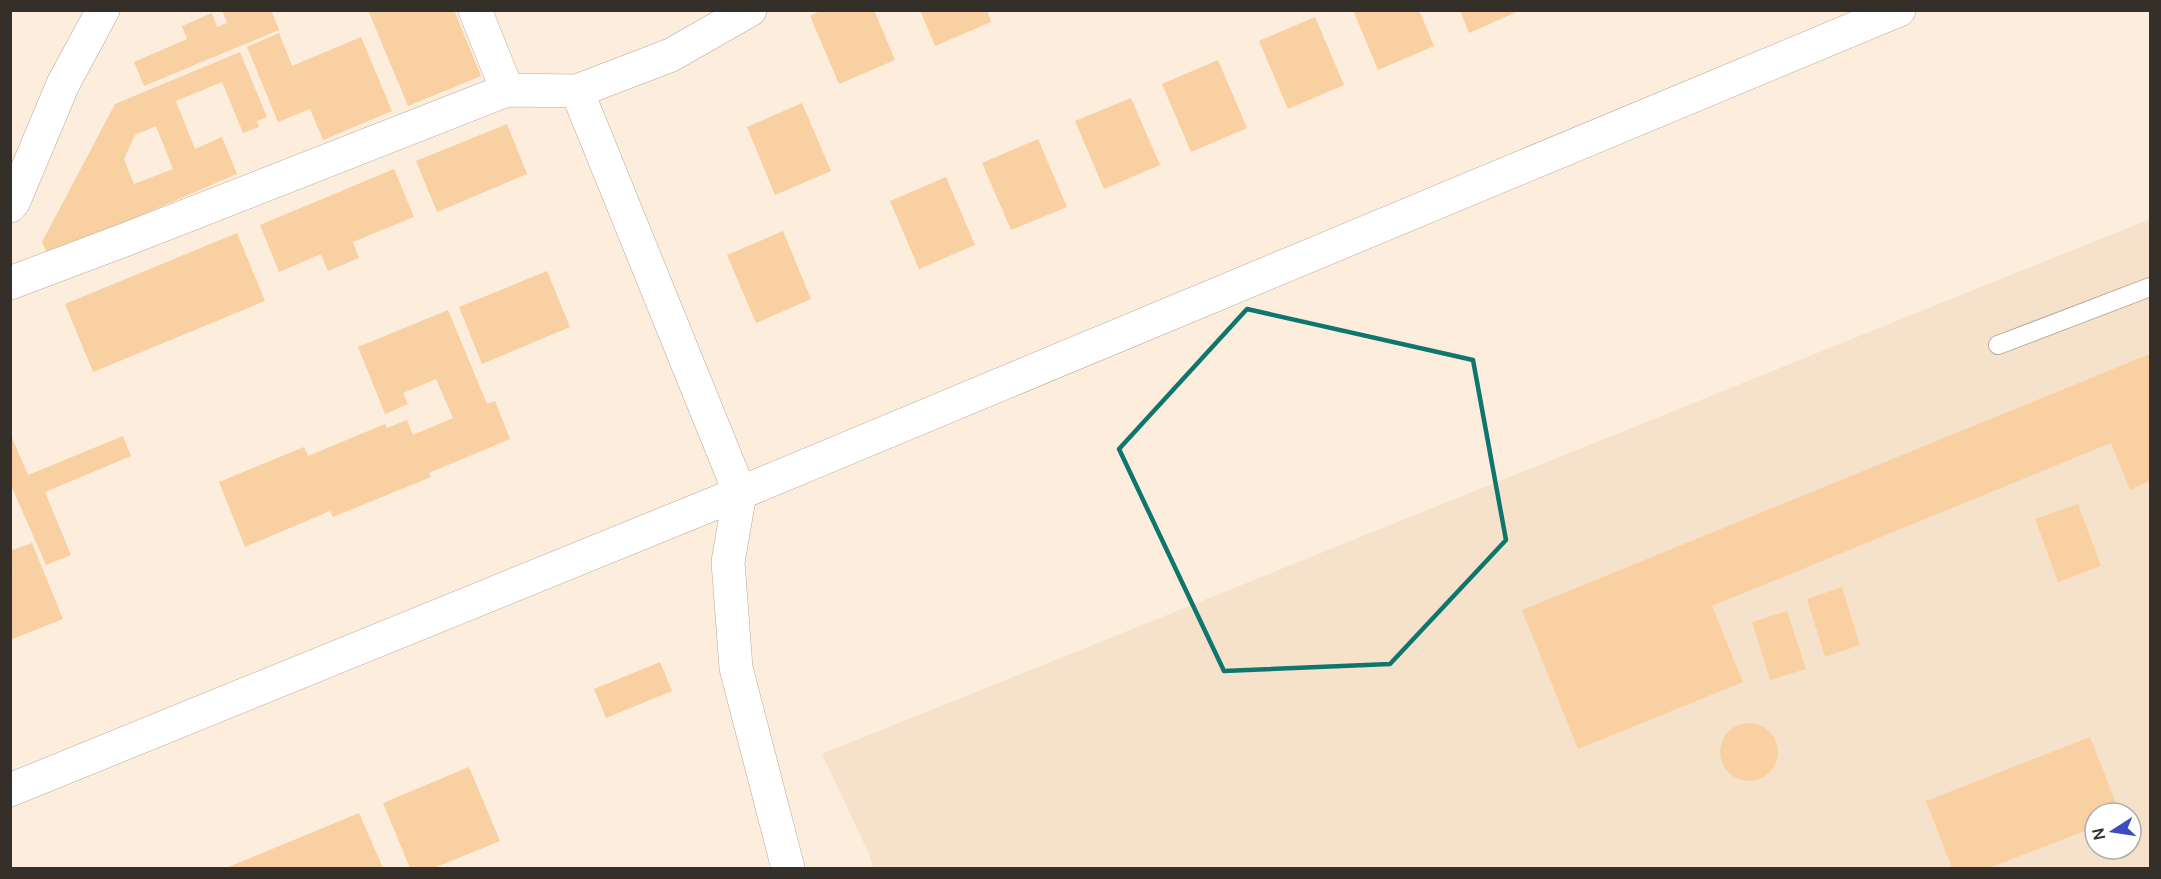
<svg xmlns="http://www.w3.org/2000/svg" width="2161" height="879" font-family="Manrope,sans-serif">
<rect width="100%" height="100%" fill="#fceddc"/>
<path fill="#f6e2cb" fill-rule="evenodd" d="M2150,219V868H873L870,856L822,754ZM2095,813H2131V849H2095Z"/>
<path fill="#f9d0a1" fill-rule="evenodd" d="M222,10H271L279,30L144,86L134,62L187,39L182,26L212,13L217,27L227,23Z
M368,10H454L481,76L408,106Z
M822,10H874L895,60L839,84L810,16Z
M920,10H987L991,22L935,46Z
M1353,10H1419L1434,46L1378,70Z
M1460,10H1521L1469,33Z
M1315,17L1344,85L1288,109L1259,41Z
M279,33L292,66L361,37L392,111L323,140L310,109L278,122L247,47Z
M240,52L267,117L257,121L259,127L243,133L222,82L176,101L195,149L222,137L237,174L48,255L42,242L115,104ZM156,126L173,169L134,184L124,159L135,135Z
M1218,60L1247,128L1191,152L1162,84Z
M1131,98L1160,165L1104,189L1075,121Z
M802,103L831,171L775,195L747,127Z
M507,124L527,174L437,212L416,161Z
M1038,139L1067,207L1011,230L982,163Z
M394,169L414,217L353,242L359,258L328,271L321,254L279,272L260,225Z
M946,177L975,245L919,269L890,201Z
M783,231L811,299L756,323L727,255Z
M237,233L265,301L93,372L65,304Z
M547,271L570,327L482,364L459,307Z
M448,310L487,404L495,401L510,439L429,473L431,477L333,517L330,511L245,547L219,482L304,447L308,456L385,424L387,428L407,420L413,435L453,418L436,379L403,393L408,404L385,414L358,347Z
M2150,354V481L2130,490L2111,443L1712,606L1743,682L1578,749L1522,610Z
M10,433L28,475L123,436L131,456L45,492L71,555L46,565L10,483Z
M2078,504L2101,566L2058,582L2035,519Z
M32,543L63,619L10,640V574L13,573L10,568V551Z
M1842,587L1860,645L1825,657L1807,599Z
M1787,611L1806,669L1770,680L1752,622Z
M660,662L672,691L606,718L594,689Z
M1720 752a29 29 0 1 1 58 0a29 29 0 1 1-58 0Z
M2090,737L2120,813H2095V827L1989,868H1952L1926,801Z
M469,767L500,841L434,868H410L383,803Z
M359,813L383,868H226Z"/>
<g fill="none" stroke-linecap="round" stroke-linejoin="round">
<defs>
<path id="lane" d="M1998,345L2150,287"/>
<path id="street" d="M475,10L507,90
M577,91L740,493L728,562L736,668L788,868
M10,206L14,201L63,84L103,10
M10,283L127,239L507,90L577,91L671,55L750,10
M10,790L740,493L1899,10"/>
</defs>
<use href="#lane" stroke="#b7a999" stroke-width="20"/>
<use href="#street" stroke="#b7a999" stroke-width="34"/>
<use href="#lane" stroke="#fff" stroke-width="18"/>
<use href="#street" stroke="#fff" stroke-width="33"/>
</g>
<path fill="none" stroke="#0f766e" stroke-width="4.5" stroke-linejoin="round" d="M1247,309L1473,360L1506,540L1390,664L1224,671L1119,449Z"/>
<rect width="2161" height="879" fill="none" stroke="#352f29" stroke-width="24"/>
<g transform="translate(2113 831) rotate(258)"><circle r="28" fill="#ffffff" stroke="#aeaca9" stroke-width="1.5"/>
<path d="M0-4.5L10 22L0 15L-10 22Z" fill="#3c4bbe"/>
<text y="-9" font-size="16" font-weight="bold" text-anchor="middle" fill="#352f29">N</text>
</g>
</svg>
